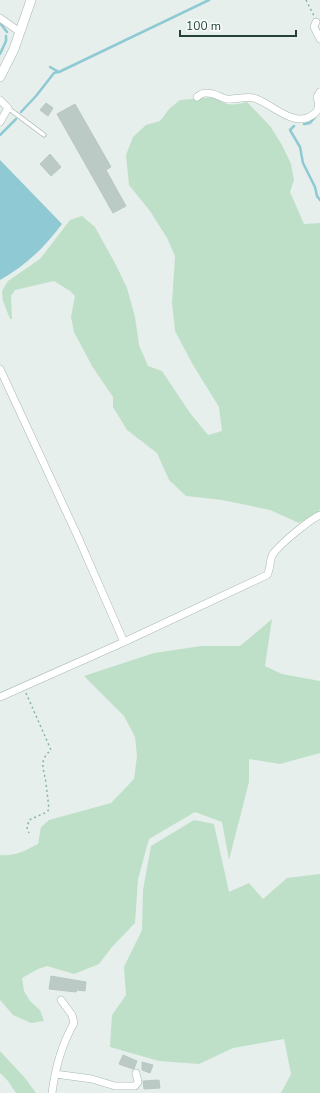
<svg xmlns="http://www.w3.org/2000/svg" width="320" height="1093" font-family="'Nunito Sans',sans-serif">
<rect width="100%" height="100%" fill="#e6efeb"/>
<path fill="#bfe0c8" d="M215,97C226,107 234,105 247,102L270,126L282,145L291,164L294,180L290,192L304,224L320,223V509L317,513L299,523L270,510L222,500L186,496L169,480L157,453L127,430L113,407V397L92,366L74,332L71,317L75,296L70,291L54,281L15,290L11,296L12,319H10L3,301L2,291L8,281L40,259L70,220L82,216L95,227L116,265L127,288L135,317L139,345L148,366L162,371L190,413L208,435L222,431L219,407L193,365L175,331L172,303L175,256L167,238L150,211L129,185L126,155L133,137L146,125L160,121L169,109L180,100Z
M272,619L265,666L282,674L320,681V753L280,764L249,759V782L229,860L222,822L195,812L149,839L138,879L135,923L112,947L99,964L74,974L47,966L38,969L22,978L24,991L30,1001L40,1010L44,1021L31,1023L13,1015L0,1000V855C14,857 26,850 38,844L41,827L49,820L111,803L134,779L137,756L135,737L124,716L84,676L154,653L201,646H240Z
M194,820L214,824L229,892L249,883L263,899L287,878L320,874V1093H281L291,1074L284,1039L233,1048L199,1064L159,1061L110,1047L112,1015L126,995L124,967L142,930L143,890L151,846Z
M0,1051L25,1078L36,1093H16L8,1081L0,1073Z"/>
<path fill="#8ec9d4" d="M0,160L62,224C45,247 25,266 0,280Z"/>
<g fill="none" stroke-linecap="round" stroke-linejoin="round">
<path stroke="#8ec9d4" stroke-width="2.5" d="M0,23L7,32
M0,54L6,41V36
M50,67L59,72L209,0
M21,112L36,96L54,73L58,72
M304,124L310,123L316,116
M294,126L290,130L300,147L303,163L315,187L317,196L320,200
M0,135L16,119"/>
</g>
<path fill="#bbcac4" stroke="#b8c9c2" d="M46,103L53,108L48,116L40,110Z
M75,104L111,167L106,170L126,206L113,213L57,114Z
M50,154L61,167L51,176L40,164Z
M51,976L86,982L85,991L77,990L76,992L49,989Z
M123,1055L137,1061L134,1069H133L119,1064Z
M142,1062L153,1065L150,1073L142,1070Z
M159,1080L160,1088L144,1089L143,1081Z"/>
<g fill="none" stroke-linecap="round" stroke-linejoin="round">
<defs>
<path id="service" d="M8,108L44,135"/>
<path id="minor" d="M0,18L20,32
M316,22L314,27L320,39
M197,97C200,95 202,93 205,93C214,92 219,97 226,99C235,100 245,96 254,98C272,103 294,130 314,114C320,109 319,104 317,97L320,92
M0,100L8,108L0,122
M0,369L78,537L124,642
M0,697L124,642L267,575C271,569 269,560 273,554C280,544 309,520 320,515
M55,1074L92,1079L115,1086H135L138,1082L136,1073
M52,1093C55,1069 62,1044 74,1023L72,1015L61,1000"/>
<path id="tertiary" d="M0,77L14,49L31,0"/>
</defs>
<use href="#service" stroke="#a8b8b2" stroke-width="5"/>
<use href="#minor" stroke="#a8b8b2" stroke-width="8"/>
<use href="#tertiary" stroke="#a8b8b2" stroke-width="10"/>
<path stroke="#86b3a5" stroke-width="1.5" stroke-dasharray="2 3" stroke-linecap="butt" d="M306,0L314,16
M26,693L51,750C38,761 44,769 46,783C47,792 48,800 49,809L47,812L29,820L27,828L29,833"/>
<use href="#service" stroke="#fff" stroke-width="3.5"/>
<use href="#minor" stroke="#fff" stroke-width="7"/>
<use href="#tertiary" stroke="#fff" stroke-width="9"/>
</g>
<path d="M180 30v6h116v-6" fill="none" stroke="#24423a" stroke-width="2"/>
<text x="186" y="30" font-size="12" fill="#24423a" stroke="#f7fbf9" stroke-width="3" paint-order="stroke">100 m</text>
</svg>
